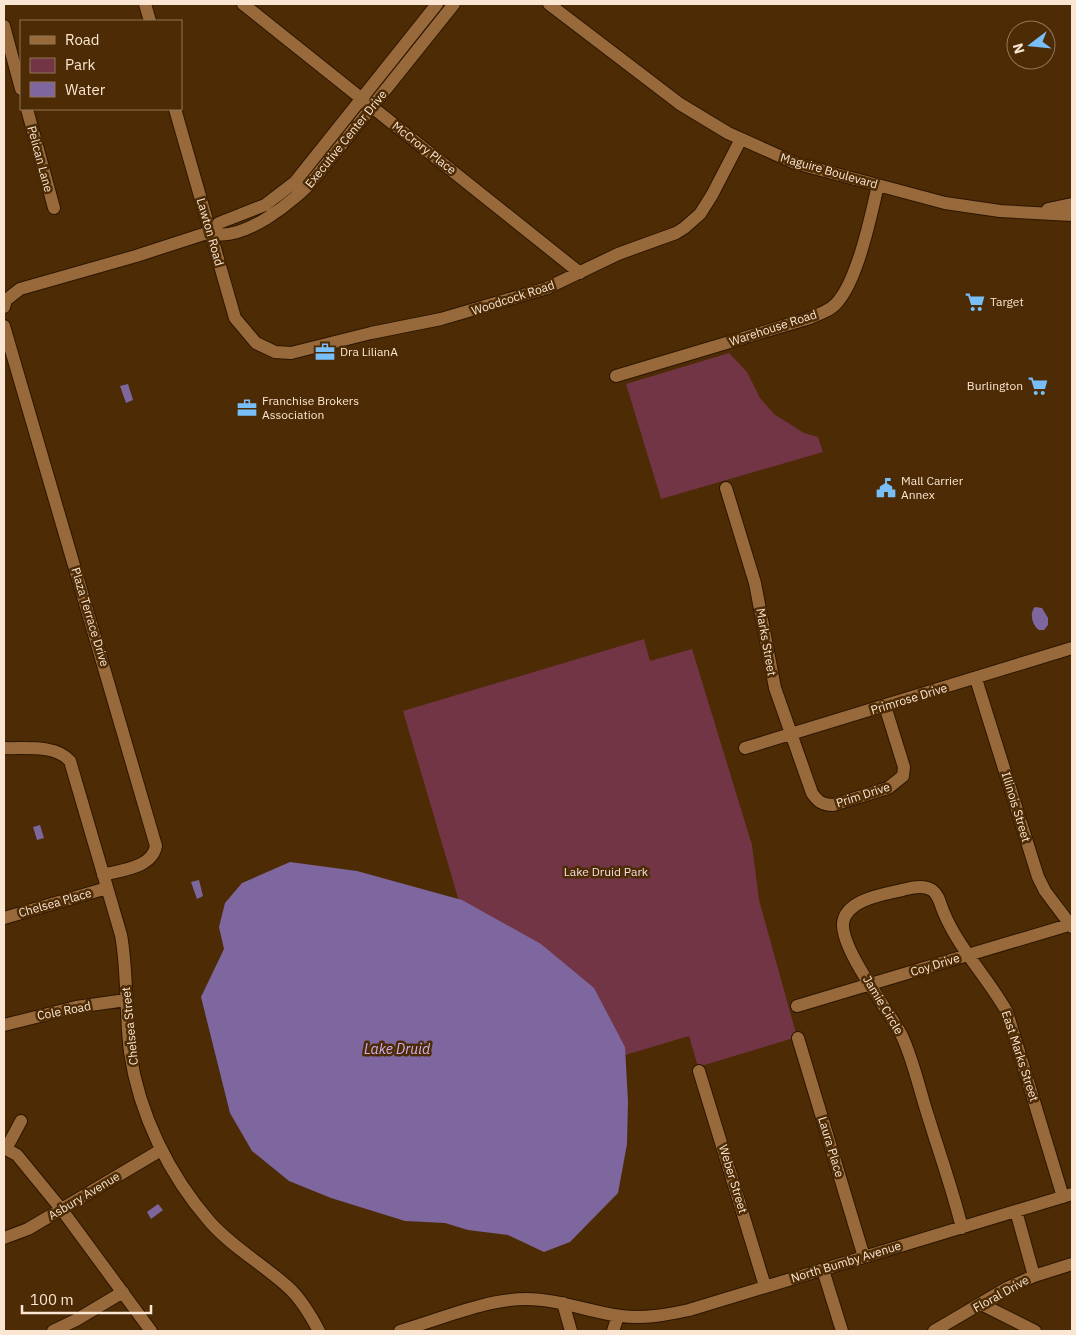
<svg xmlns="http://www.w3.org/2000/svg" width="1076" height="1335" font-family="'IBM Plex Sans',sans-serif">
<rect width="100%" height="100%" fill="#4c2b05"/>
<path fill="#713546" d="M729,353L747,372L760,398L774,414L804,433L818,437L823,452L661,499L626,384Z
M644,639L650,661L692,649L752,845L759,900L797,1037L698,1067L689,1036L514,1088L403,711Z"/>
<path fill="#7e669e" d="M128,384L133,400L126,403L120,386Z
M1035,607L1042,608L1048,618V625L1044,630H1039C1032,625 1029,613 1035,607Z
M40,825L44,838L37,840L33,827Z
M290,862L357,871L462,900L541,944L594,988L625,1047L628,1101L627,1144L618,1193L570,1242L544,1252L508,1235L468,1230L445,1223L405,1221L331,1198L289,1181L252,1151L230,1113L201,997L224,949L219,927L225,903L242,883Z
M199,880L203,896L197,899L191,882Z
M158,1204L163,1210L151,1219L147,1212Z"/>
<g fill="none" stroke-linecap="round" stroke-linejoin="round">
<defs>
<path id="minor" d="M145,4L150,21
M243,4L580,273
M549,4L680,104L728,133L795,163L945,203L1000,211L1072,215
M4,26L21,89
M27,109L54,208
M175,109L235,318L256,343L275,352L291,353L371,333L441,319L547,288L618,254L676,233L684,228L700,214L712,195L741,139
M1048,209L1072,204
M210,232L219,223L265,205L295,182L437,4
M4,307L6,300L20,289L136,256L210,232C241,245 296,200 315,178L454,4
M4,326L156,846C152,868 121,870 103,875
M616,376L810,318C817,315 825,312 831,308C856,291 871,215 878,185
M726,488L755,583L775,688L812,793C818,802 823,805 833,805L888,788L903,776L904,767L885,706
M976,679L1038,877L1045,891L1072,927
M4,748C24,749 55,744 70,761L121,935C128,973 125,1013 130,1052C139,1114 169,1175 210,1222C233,1248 263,1264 289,1288C302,1300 311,1316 319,1331
M745,748L1072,648
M4,918L107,888
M797,1006L1072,924
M4,1025L76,1007L126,1000
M798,1038L864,1257
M699,1071L765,1286
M4,1148L17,1155L62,1210L151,1331
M6,1149L21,1121
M1016,1211L1034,1276
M962,1228C953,1191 940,1155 929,1119C920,1092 914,1062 902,1036C889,1010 841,951 843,923C846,898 888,894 906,889C914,887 924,885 932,890C940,896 940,905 944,913C959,949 988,978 1007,1012L1063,1197
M4,1238L28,1229L161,1150
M823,1270L842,1331
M563,1303L571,1331
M981,1304L1035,1331
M53,1331L76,1320L123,1292
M400,1331C438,1320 486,1299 526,1299C559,1299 589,1312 621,1316C644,1319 666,1315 689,1310L1072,1194
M613,1331L618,1316
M934,1331L1007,1288L1034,1276L1072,1264"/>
</defs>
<use href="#minor" stroke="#2c1600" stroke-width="14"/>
<use href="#minor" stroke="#98693b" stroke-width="12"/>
</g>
<defs>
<symbol id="supermarket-bare" viewBox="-9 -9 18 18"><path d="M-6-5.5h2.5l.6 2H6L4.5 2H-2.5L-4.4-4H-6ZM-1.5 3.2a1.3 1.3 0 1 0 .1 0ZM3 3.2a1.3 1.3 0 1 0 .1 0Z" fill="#78bff8" stroke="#4c2b05" stroke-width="2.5" paint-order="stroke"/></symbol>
<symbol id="office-bare" viewBox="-9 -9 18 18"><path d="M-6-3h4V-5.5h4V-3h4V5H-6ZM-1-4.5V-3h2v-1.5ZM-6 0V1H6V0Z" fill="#78bff8" stroke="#4c2b05" stroke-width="2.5" paint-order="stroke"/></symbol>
<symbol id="civic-bare" viewBox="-9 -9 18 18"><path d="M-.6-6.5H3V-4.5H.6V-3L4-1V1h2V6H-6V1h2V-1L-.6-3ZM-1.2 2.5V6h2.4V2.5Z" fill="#78bff8" stroke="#4c2b05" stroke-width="2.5" paint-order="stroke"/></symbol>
</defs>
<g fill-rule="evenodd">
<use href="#supermarket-bare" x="961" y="288" width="28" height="28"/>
<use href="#office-bare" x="311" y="338" width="28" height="28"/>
<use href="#supermarket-bare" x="1024" y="372" width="28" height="28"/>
<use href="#office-bare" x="233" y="394" width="28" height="28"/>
<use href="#civic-bare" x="872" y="474" width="28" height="28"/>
</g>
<g text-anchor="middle" stroke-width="5" stroke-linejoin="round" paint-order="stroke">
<g font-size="12" fill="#fbe6d3" stroke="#4c2b05">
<text transform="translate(346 139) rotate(-51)" y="4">Executive Center Drive</text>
<text transform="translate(424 148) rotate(38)" y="4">McCrory Place</text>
<text transform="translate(40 159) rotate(75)" y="4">Pelican Lane</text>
<text transform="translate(829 171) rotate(16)" y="4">Maguire Boulevard</text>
<text transform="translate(210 232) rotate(74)" y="4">Lawton Road</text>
<text transform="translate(513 298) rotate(-18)" y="4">Woodcock Road</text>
<text transform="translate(773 328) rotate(-18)" y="4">Warehouse Road</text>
<text transform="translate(90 617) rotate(73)" y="4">Plaza Terrace Drive</text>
<text transform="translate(766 642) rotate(80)" y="4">Marks Street</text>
<text transform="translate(909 699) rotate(-17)" y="4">Primrose Drive</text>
<text transform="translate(863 795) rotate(-18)" y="4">Prim Drive</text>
<text transform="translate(1016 807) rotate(73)" y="4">Illinois Street</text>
<text transform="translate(55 903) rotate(-16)" y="4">Chelsea Place</text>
<text transform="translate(935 965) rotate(-17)" y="4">Coy Drive</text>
<text transform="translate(883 1005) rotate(59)" y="4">Jamie Circle</text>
<text transform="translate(64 1011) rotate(-11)" y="4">Cole Road</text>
<text transform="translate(130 1026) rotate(-96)" y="4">Chelsea Street</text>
<text transform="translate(1020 1056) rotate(72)" y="4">East Marks Street</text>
<text transform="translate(831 1147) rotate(73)" y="4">Laura Place</text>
<text transform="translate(733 1179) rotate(73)" y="4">Weber Street</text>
<text transform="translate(84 1196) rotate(-31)" y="4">Asbury Avenue</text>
<text transform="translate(846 1262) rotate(-17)" y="4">North Bumby Avenue</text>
<text transform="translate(1001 1294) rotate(-29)" y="4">Floral Drive</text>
</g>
<g font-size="12" fill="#fbe6d3" stroke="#4c2b05" text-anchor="start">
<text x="990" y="306">Target</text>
<text x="340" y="356">Dra LilianA</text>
<text x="1023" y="390" text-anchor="end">Burlington</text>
<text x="262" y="405">Franchise Brokers<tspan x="262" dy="14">Association</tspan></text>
<text x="901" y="485">Mall Carrier<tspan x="901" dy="14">Annex</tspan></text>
</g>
<g font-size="12" fill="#f2dde1" stroke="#4c2b05">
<text x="606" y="876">Lake Druid Park</text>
</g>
<g font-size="14" font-style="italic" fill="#ceb2f4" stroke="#4c2b05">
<text x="397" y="1054">Lake Druid</text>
</g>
</g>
<rect width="1076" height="1335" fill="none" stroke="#fbe6d3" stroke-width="10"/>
<rect x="20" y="20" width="162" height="90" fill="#4c2b05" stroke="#927657"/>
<rect x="30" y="36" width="25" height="8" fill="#98693b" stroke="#927657"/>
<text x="65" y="45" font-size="15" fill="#fbe6d3">Road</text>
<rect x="30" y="58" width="25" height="15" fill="#713546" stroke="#927657"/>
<text x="65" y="70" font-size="15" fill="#fbe6d3">Park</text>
<rect x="30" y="82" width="25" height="15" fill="#7e669e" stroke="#927657"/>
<text x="65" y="95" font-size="15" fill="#fbe6d3">Water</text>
<g transform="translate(1031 45) rotate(254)"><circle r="24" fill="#4c2b05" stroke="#927657"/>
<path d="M0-4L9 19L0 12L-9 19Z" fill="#78bff8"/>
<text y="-8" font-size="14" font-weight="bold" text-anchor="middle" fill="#fbe6d3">N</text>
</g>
<path d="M22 1305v8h129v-8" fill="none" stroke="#fbe6d3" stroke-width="2.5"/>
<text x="30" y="1305" font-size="15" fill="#fbe6d3" stroke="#4c2b05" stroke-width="4" paint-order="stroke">100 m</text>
</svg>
